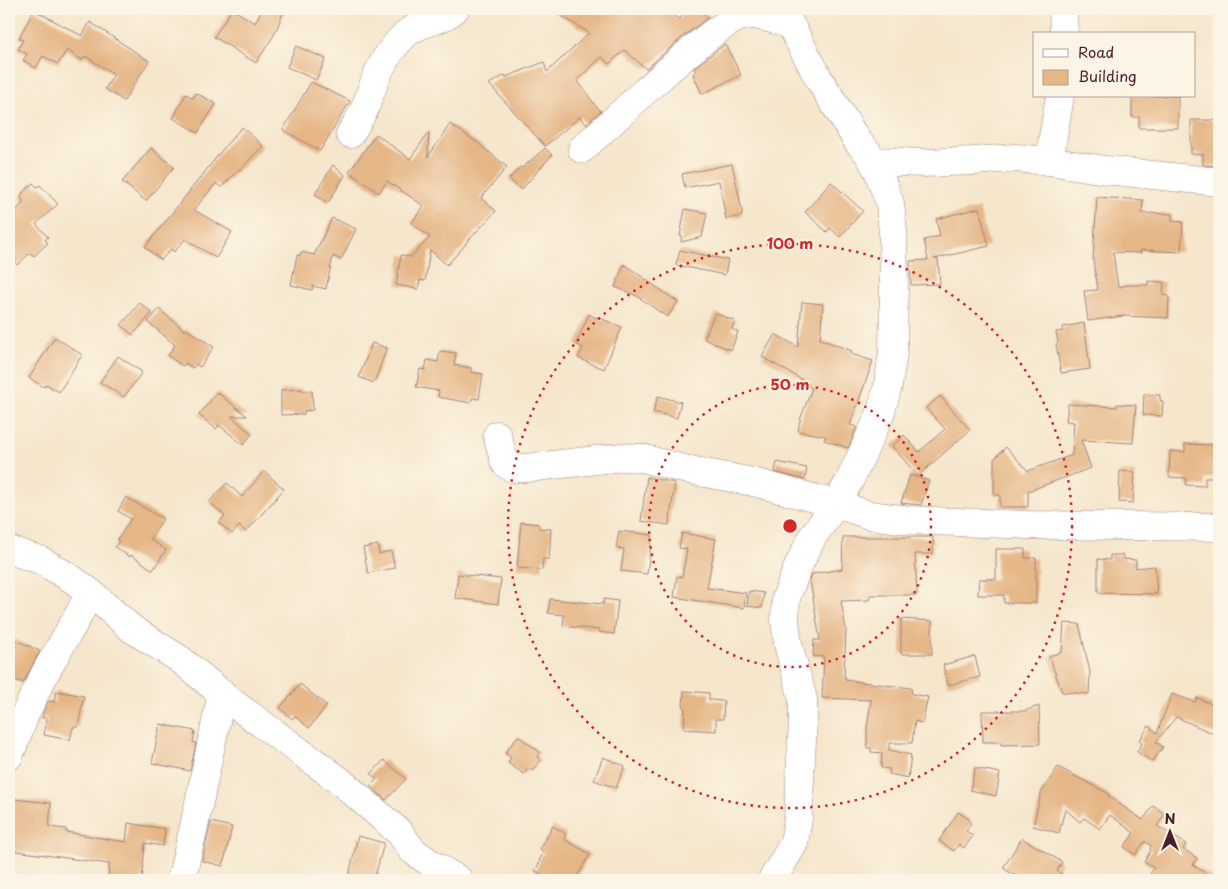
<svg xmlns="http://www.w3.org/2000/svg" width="1228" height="889" font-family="'Playpen Sans',sans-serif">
<rect width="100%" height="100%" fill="#fcf5e5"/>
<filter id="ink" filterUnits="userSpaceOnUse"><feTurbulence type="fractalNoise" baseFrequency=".02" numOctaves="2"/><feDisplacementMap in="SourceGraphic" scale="10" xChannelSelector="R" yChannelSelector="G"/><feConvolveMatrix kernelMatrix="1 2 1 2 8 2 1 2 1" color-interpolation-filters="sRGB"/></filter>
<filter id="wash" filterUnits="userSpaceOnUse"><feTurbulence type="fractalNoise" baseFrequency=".0096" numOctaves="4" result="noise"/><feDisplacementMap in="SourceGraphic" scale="20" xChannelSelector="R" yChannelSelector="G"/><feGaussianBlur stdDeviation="1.12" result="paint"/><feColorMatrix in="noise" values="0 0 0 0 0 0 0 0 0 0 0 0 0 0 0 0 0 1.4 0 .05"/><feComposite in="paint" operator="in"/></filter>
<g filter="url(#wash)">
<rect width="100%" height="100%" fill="#f5e6cc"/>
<g id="blocks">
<path fill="#e5b686" d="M232,9L255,23L262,9H285L274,35L256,63L214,37Z
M550,9H668L679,20L687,9H698L709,17L685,35L646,69L625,50L609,64L602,57L577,80L595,105L601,111L586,124L580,117L545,146L489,84L505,75L506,77L544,62L547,72L589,33Z
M34,10L82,36L90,22L149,61L124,101L105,89L114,74L85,56L82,60L67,50L58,64L43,56L36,68L23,60L27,54L18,49L23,40L19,38Z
M725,44L741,75L702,94L693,74L696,72L694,68Z
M296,46L326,59L316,80L287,67Z
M311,82L350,101L320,151L283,130Z
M196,93L216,104L198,133L173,118L186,94L193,98Z
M1132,96H1178V128H1139V117H1132Z
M1191,120H1219V166L1203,165V154H1191Z
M450,124L478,143L507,167L481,198L496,211L465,244H466L447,265L430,250L425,281L420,280L418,289L396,285L401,255L411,257L430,237L411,223L424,206L387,181L379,193L349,172L376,134L410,159L429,132L428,157Z
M242,127L263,146L240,170L239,169L221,188L216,183L194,210L232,232L216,258L185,239L174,252L171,249L161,260L145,247L227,144Z
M151,148L174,167L146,201L122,182Z
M545,148L552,155L521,190L509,179L520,167L522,168Z
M732,164L742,210V216L726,219L719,181L685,188L682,174Z
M333,165L345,175L328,203L315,194Z
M831,182L863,211L840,237L830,228L827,232L805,212Z
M33,183L37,187L40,185L58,204L36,224L48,237L45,240L48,243L34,256L30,253L17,265L9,257V218L23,203L22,202L23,200L20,197L23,194L22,193Z
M1097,197L1143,200L1142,213L1172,214V221L1183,222L1181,252L1141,250V253L1113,252L1118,287L1128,285H1148V281L1164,282L1163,295L1169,296L1168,318L1123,316L1088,321L1084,291L1098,290L1093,260Z
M979,208L989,246L934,259H938L940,284L911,285L910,261L928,260L924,240L940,236L936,219Z
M685,209L707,213L702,237L681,242L682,236H680Z
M332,218L356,229L341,260L333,256L326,289L313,286L312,290L291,285L297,255L300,256L301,252L314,255Z
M680,250L728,260L725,275L676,265Z
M624,264L678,302L667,317L637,296L615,287Z
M802,302L823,304L820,339L852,351L851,354L873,361L850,425L857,427L848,448L824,440L826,436L798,431L800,420L812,388L807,386L808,383L762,357L775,334L798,347Z
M140,303L152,313L133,335L121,325Z
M159,309L185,331L186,329L214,347L200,367L196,364L193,368L185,363L183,366L168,356L175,345L148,322Z
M715,313L735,321L732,329L738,332L731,350L704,339Z
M589,314L596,318L597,317L622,327L604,369L578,358L583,348L576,344Z
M1084,323L1090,369L1061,373L1056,344L1058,343L1056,332L1063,331V327Z
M55,337L82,355L59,392L46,384L44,387L29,378Z
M372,343L387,348L374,383L359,377Z
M440,351L456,353L454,365L471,368V372L483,374L479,399L472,398L471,403L438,397L439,391L416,387L420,369L425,370L427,360L438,362Z
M118,356L142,372L124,397L100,382Z
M302,389V391H312L313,410L304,411V414L281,415V390Z
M217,392L247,416H231L252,434L243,445L219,425L216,429L199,415Z
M1144,394L1160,395V401H1163L1162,416L1143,415Z
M658,396L681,402L677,418L653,412Z
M940,396L970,430L918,476L892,446L904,435L919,452L945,429L926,408Z
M1068,404L1117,407V404L1136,405L1133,443L1081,440L1091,468L1028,491V507H1000V495H994V459L1006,447L1028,471L1072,455L1074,422L1066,421Z
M1185,444L1214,445L1212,478H1205V486L1186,485V478L1169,477L1170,451L1185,452Z
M777,462L807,468L805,480L775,472Z
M264,471L284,489L246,532L239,526L232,534L219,523L225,516L209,502L227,483L242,497Z
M1120,471L1135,472L1133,503L1119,502Z
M910,475L929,481L921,505L901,503Z
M647,477L675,483L669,525L641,521Z
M126,497L163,519L150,539L166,550L153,570L131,555L130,557L115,547L119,541L117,540L131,519L118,511Z
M521,522L539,524V528L551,529L549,559H543L542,570L517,568Z
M619,531L652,535L647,574L621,571L624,549L616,548Z
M682,533L716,539L707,588L746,593L744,608L674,597L677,576L682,577L687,549L679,548Z
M843,537H933V554H915L917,595H870L869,600L841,601L846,629L844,677H846L845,680L911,688L912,694L928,697L922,723L915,721L912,743H889V750L911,755L908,778L889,774L890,769L881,768L882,753L871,752V748H867V729L871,700L822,698L824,657L813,656L814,640H820L810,580L812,574L842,569Z
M378,545L379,554L391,551L395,568L368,573L363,548Z
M996,549H1025V558H1036V603H1004V595H978L979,579H996Z
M1110,555H1123L1124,559L1136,560V568L1155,566L1157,594L1098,593V559L1110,560Z
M458,574L501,579L498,604L455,598Z
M749,591L764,593L762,608L747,606Z
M550,599L603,604L604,599L618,601L614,634L599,632L600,630L563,626L564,615L548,613Z
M901,619L932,621V654H901Z
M1064,623L1079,624L1090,672L1089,694L1062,692L1049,656L1062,652Z
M9,637L40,651L23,683L9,677Z
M975,656L980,677L948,685L943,665Z
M300,684L327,706L309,728L295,716L292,719L280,708Z
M56,691L84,696L78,727H73L70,740L44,735L47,718H42L43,713L49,701L54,702Z
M684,691L709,693V700L724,701L723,719H716V731L684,729L685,708H683Z
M1172,694L1195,702L1197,698L1219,707V736L1176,717L1156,742L1163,747L1152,762L1137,752L1142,743L1139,741L1149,726L1157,733Z
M1039,706L1040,744L1001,745V742H983L982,711H1024Z
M160,724L195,731L193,742L196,743L190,771L152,763Z
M518,736L540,752L537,757L541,760L532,771L528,769L524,774L508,763L511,758L505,753Z
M603,757L625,766L616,788L594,780Z
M384,760L406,779L386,800L370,786L377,779L371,774Z
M1058,767L1109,794L1108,796L1143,820L1153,806L1165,814L1157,826L1186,844L1183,849L1197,858L1193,865L1216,880H1160L1150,874L1154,868L1144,862L1151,850L1150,849L1151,846L1145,841L1135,855L1124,847L1134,833L1110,815L1100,829L1084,818L1080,822L1065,809L1059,833L1033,826L1041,793Z
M975,768L1000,773L996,796L970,790Z
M14,799L51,803L49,827L66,829V832L126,842L128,823L165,829L163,846L145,843L142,880H108L109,864L31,853L9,850V817L12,818Z
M958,812L970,820V825L966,831L973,836L964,848L959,844L954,851L939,841Z
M211,822L232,827L223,866L202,861Z
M553,826L566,834L564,839L590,854L575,880H540L543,875L535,871L540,862L539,861L544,852L540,849Z
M358,836L384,843L374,880H346L350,871Z
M1022,838L1062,862L1057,871L1071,880H1022L1003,868Z"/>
</g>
</g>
<g filter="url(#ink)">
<use href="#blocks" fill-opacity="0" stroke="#a0827c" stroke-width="1"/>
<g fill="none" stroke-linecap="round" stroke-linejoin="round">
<defs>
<path id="minor" d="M1063,9L1064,34
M350,134C355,126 360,118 364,110C370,96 374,80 381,67C387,55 397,42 407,33C421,21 441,22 455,9
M582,149C603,130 624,111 644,92C665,74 723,17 748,15C761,14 777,21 790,24
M873,161L924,163L973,161L1015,158L1049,161L1105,170L1219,182
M1049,161L1060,96
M497,435L505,463L512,468H527L622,457L642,458L684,469L753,482L836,504L869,515L909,520L1028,525L1219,527
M9,550L40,560L72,579L90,592L132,629L181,660L233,703L339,780L400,833L412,850L430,863L459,880
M9,756L27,710L45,673L79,614L90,592
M181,880L195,822L222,693
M772,880L794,843L798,819L803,719V699L788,644L785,620L786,598L799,564L813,536L836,504L849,482L880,415L888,386L893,352L894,290L893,232L890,204L879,173L868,153L858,142L819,79L790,24L776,9"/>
</defs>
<use href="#minor" stroke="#a0827c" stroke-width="29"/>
<use href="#minor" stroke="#fff" stroke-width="28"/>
</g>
</g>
<g fill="none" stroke="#d62828" stroke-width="2.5" stroke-dasharray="2.5 5">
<circle cx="790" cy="526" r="141"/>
<circle cx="790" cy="526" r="282"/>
</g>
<circle cx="790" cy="526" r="8" fill="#d62828" stroke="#fcf5e5" stroke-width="2.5"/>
<g font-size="15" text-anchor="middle" font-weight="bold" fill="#d62828" stroke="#fcf5e5" stroke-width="4" stroke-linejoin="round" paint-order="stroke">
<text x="790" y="249">100 m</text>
<text x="790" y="390">50 m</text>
</g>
<rect width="1228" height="889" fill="none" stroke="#fcf5e5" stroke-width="30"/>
<rect x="1033" y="32" width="162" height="65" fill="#fcf5e5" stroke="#b59f9b"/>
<rect x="1043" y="49" width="25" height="8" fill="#ffffff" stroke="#b59f9b"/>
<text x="1078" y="58" font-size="15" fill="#4a1f2b">Road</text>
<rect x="1043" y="70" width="25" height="15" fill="#e5b686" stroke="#b59f9b"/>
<text x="1078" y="82" font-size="15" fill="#4a1f2b">Building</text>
<g transform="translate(1170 832)" stroke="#fcf5e5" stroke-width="4" paint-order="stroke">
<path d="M0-4L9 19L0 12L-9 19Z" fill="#4a1f2b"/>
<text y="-8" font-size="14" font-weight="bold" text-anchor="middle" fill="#4a1f2b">N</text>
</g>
</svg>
